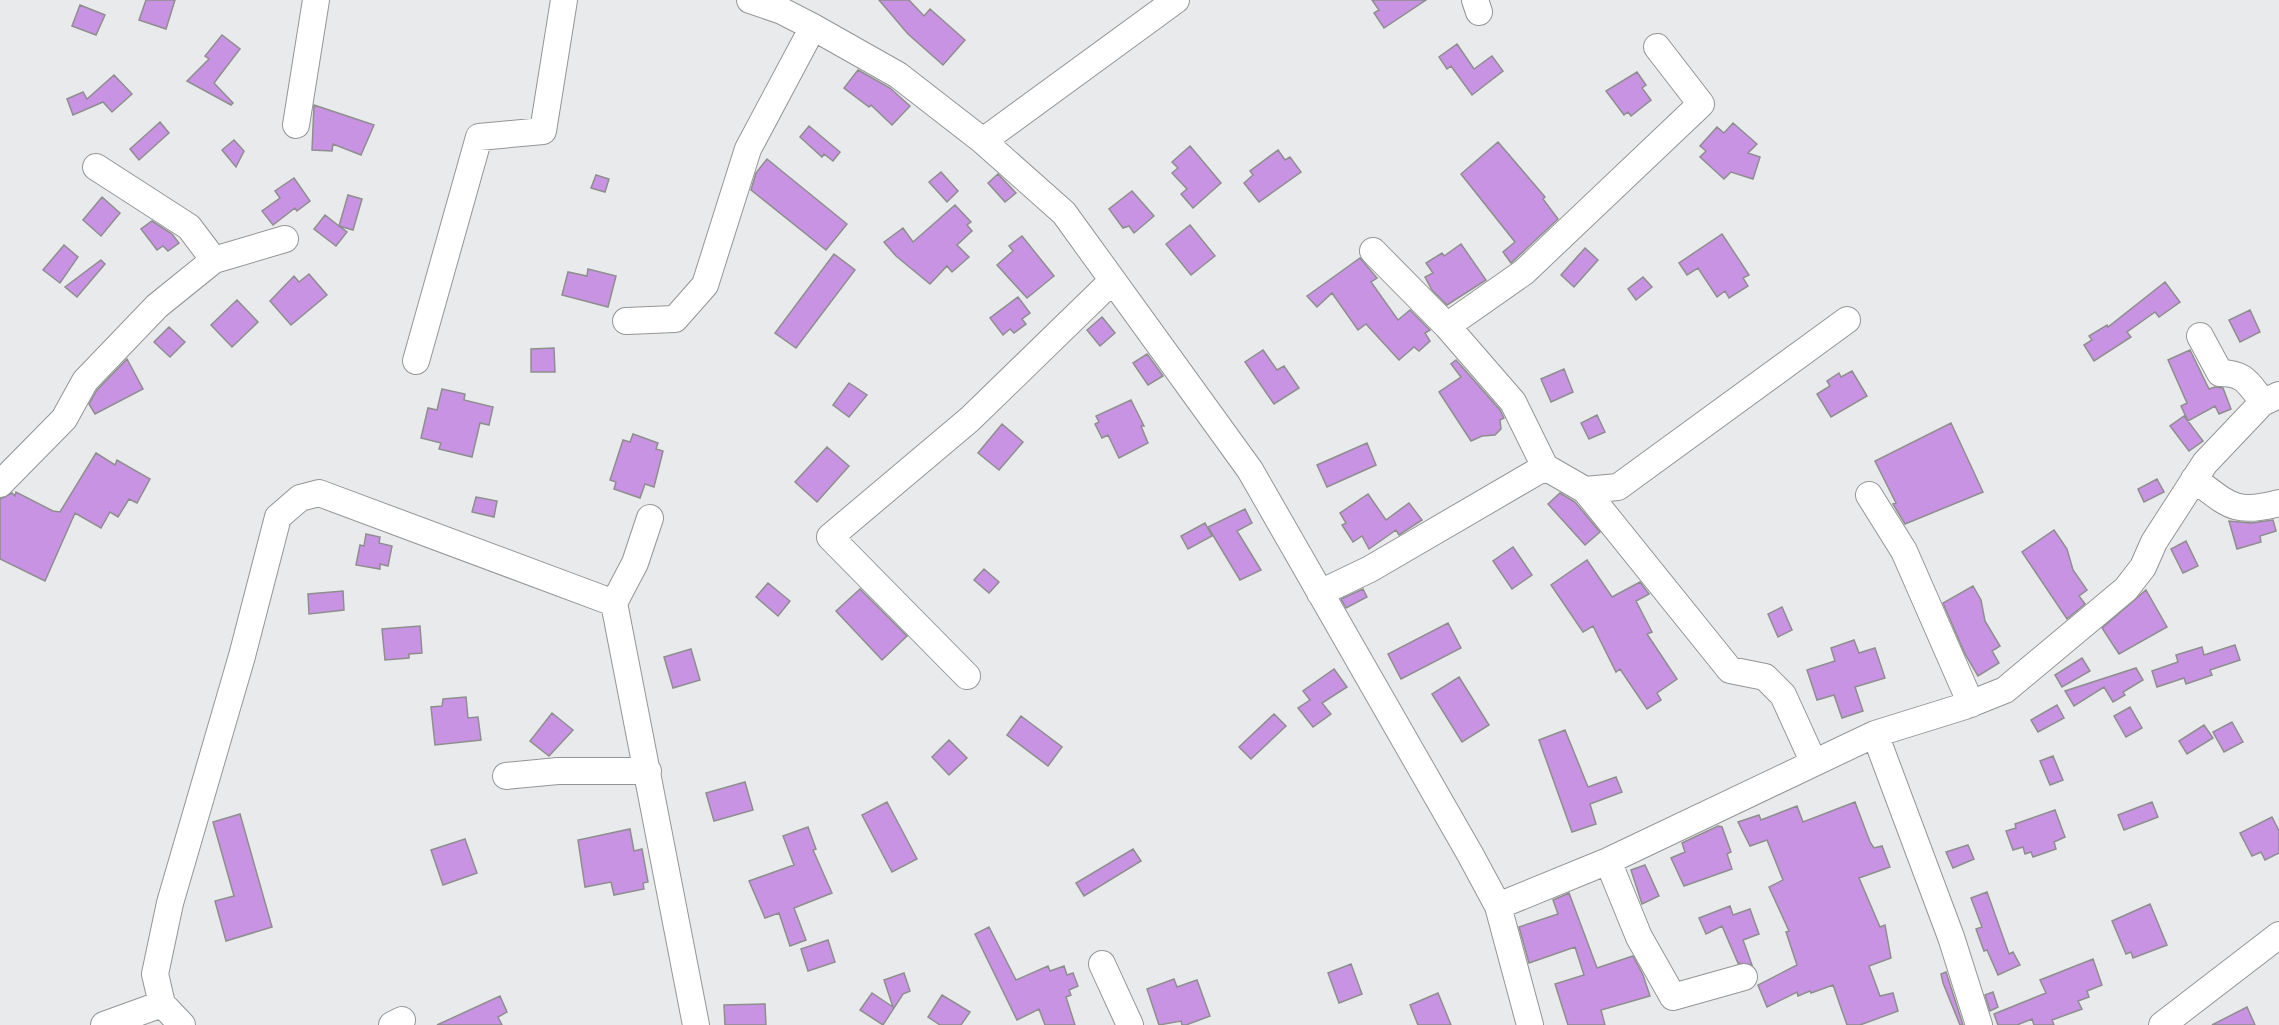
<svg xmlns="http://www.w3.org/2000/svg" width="2279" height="1025" font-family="'Space Grotesk',sans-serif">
<rect width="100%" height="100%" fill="#e9eaeb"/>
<path fill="#c993e3" stroke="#8e8e8f" stroke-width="1.5" d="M146,0H175L166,29L139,20Z
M879,0H909L924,16L930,9L965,40L943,65L908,34Z
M1372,0H1426L1384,28L1374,13L1379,10Z
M80,5L105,15L96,35L72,26Z
M222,35L240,49L214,83L233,103L231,105L187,81L209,59L205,56Z
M1457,44L1474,69L1492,56L1503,71L1472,95L1451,66L1447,69L1439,57Z
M858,70L890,88L910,106L892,125L871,105L869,107L844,88Z
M1637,72L1646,85L1642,88L1651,100L1631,116L1628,112L1624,115L1606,91Z
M114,75L132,94L112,112L103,102L73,115L67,99L83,92L87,99Z
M314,105L374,125L361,155L333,144L332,151L312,150Z
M160,122L169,133L139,160L130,149Z
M1733,123L1757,144L1748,153L1760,157L1753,179L1731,172L1724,179L1700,157L1706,151L1700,146L1717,127L1724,133Z
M809,126L840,152L833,161L824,154L822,157L800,137Z
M234,140L244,151L236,167L222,150Z
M1498,142L1545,197L1543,199L1558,219L1511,263L1503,252L1515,242L1461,174Z
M1190,146L1221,183L1193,208L1181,194L1187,189L1172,173L1178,168L1172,162Z
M1278,150L1285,160L1290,157L1301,172L1259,202L1244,183L1253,175L1250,171Z
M767,159L847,224L826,250L751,190L756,173Z
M941,172L958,191L947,202L929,182Z
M998,174L1016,193L1005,202L988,183Z
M596,175L609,179L605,192L591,188Z
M294,178L310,201L297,211L295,208L273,225L262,211L280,198L275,191Z
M1132,191L1154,216L1134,233L1129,226L1123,228L1109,209Z
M348,195L362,199L353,230L339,226L347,232L336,246L314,229L325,215L339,226Z
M102,197L120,213L101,236L83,220Z
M955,205L971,222L967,225L972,231L957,245L969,257L952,272L947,266L930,284L896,256L884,242L903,228L913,242Z
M152,221L172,234L179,243L168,251L163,246L157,250L141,229Z
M1190,225L1215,256L1191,275L1166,244Z
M1722,234L1749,275L1743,278L1748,286L1729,298L1725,291L1717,297L1698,268L1687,275L1679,263Z
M1022,236L1054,276L1027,298L997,265L1013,251L1009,246Z
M1461,244L1486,280L1447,305L1432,290L1425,277L1433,273L1426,263L1442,253L1444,256Z
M64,245L78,257L60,283L43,270Z
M1585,248L1598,260L1574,287L1561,275Z
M834,254L855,270L796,348L775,333Z
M1360,258L1377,278L1371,282L1398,320L1410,310L1430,330L1425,333L1430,341L1419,351L1414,347L1399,360L1366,324L1358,330L1332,293L1317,307L1307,296Z
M101,260L105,264L77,297L65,287Z
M588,269L616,276L608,307L562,295L568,272L587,276Z
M309,274L327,295L291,325L270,301L294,276L299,282Z
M1643,277L1652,287L1636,300L1628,289Z
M2165,282L2180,302L2159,317L2155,312L2127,332L2131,337L2094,361L2084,345L2092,340L2089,336L2107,325L2108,327Z
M1018,297L1030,313L1022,319L1026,324L1014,333L1010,329L1003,335L990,318Z
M237,300L258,322L232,347L211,325Z
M2250,310L2260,332L2240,342L2229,320Z
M1102,317L1115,333L1100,346L1087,330Z
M169,327L185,342L170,357L154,342Z
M554,348L555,372H531V349Z
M1263,350L1277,370L1284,366L1299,388L1274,404L1245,362Z
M2190,350L2209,389L2215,387L2223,388L2231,409L2219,414L2215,406L2188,421L2181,406L2187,403L2168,360Z
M1147,354L1163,376L1148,385L1133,363Z
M127,359L143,389L95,414L89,404L97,390Z
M1456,360L1500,410L1504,418L1500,420L1501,429L1495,435L1482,436L1471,441L1439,392L1461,377L1451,364Z
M1564,369L1573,392L1551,402L1541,379Z
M1852,371L1867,396L1831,417L1817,394L1830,386L1827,381L1839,373L1841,377Z
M849,383L867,395L849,417L833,405Z
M442,389L465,394L464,400L493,407L489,425L480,423L472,457L439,449L441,443L421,438L428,408L437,410Z
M1131,400L1144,426H1141L1148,443L1119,458L1108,435L1102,438L1095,424L1099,422L1096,416Z
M1597,415L1605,432L1589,439L1581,423Z
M2184,416L2203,441L2189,451L2170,426Z
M1951,423L1983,492L1905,524L1893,504L1896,503L1875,461Z
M1002,424L1023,442L999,470L978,453Z
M633,434L658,443L656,449L663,451L654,487L645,484L640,498L614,489L616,482L610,480L623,440L630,442Z
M1367,443L1376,465L1327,487L1317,465Z
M827,447L849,466L817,502L795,482Z
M96,453L115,465L117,460L150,479L137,503L129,499L118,517L110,512L101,528L75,513L45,581L0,559V499L12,493L15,496L16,492L53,511L60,512Z
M2157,479L2164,492L2144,502L2138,489Z
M1560,493L1575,502L1600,532L1585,545L1548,504Z
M1368,494L1386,520L1409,503L1422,520L1399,535L1396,530L1369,549L1362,536L1353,542L1342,525L1346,523L1340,513Z
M476,497L497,501L494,517L472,512Z
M1245,509L1252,523L1237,531L1261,570L1240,580L1208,527Z
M2273,520L2276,531L2260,536L2261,542L2237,549L2229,521L2251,523Z
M1205,523L1212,536L1188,549L1181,536Z
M2054,530L2067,549L2073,570L2087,590L2079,596L2085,604L2067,619L2022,552Z
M366,534L380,537L379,543L392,546L388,566L380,564V569L356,565L360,545L364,546Z
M2186,541L2198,566L2183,573L2171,549Z
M1513,547L1532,575L1512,589L1493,561Z
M1587,560L1612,597L1640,582L1649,594L1636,601L1652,632L1647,634L1677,679L1657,693L1661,700L1647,709L1620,669L1616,672L1593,626L1583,632L1551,585Z
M984,569L999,582L989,593L974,580Z
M768,583L790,601L778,616L756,597Z
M1973,586L1981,600L1985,621L2000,646L1992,651L1999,663L1978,676L1965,654L1943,603Z
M860,589L907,636L882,660L836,611Z
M1363,589L1367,597L1346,608L1341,599Z
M2146,590L2167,627L2119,654L2102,628Z
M343,591L344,610L309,614L308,594Z
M1782,607L1792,630L1778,637L1768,614Z
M1448,623L1461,648L1401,679L1388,654Z
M420,626L422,653L409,654V658L385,660L382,629Z
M1854,640L1859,653L1875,648L1885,678L1855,687L1863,711L1842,718L1834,695L1817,700L1807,670L1835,661L1831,648Z
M2235,645L2240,660L2210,670L2212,675L2186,684L2184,678L2157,687L2152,671L2178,662L2176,655L2202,647L2204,655Z
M691,649L700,680L673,688L664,657Z
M2082,658L2090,671L2062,687L2055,675Z
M2136,668L2143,680L2123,692L2125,695L2113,702L2104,687L2074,706L2065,691Z
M1334,669L1347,687L1322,703L1331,714L1313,727L1298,708L1310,700L1303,691Z
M1459,677L1489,725L1462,742L1432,694Z
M466,697L468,718L478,717L481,740L435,745L431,707L442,706L443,699Z
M2057,705L2064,718L2038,732L2031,720Z
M2130,707L2142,728L2126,737L2114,716Z
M552,713L573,730L549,756L530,741Z
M1274,714L1286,726L1251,759L1239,747Z
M1021,716L1062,747L1048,766L1007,735Z
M2232,722L2243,742L2224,752L2213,732Z
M2204,725L2213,738L2187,754L2179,741Z
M1565,730L1588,787L1616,777L1622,792L1590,804L1596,824L1572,832L1539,740Z
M949,740L967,758L949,775L932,757Z
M2053,756L2063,780L2050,785L2040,761Z
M745,782L753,810L714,821L706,793Z
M887,802L917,859L892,872L862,815Z
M1855,802L1870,842L1874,848L1882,846L1890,867L1859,878L1880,927L1885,925L1891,958L1869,966L1880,996L1893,993L1898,1011L1860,1025H1847L1833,985L1811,993L1810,991L1798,996L1797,992L1767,1007L1758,985L1797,965L1786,932L1789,931L1769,887L1783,880L1767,840L1750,846L1738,822L1759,815L1761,820L1797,806L1803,822Z
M2152,802L2158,817L2124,830L2118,815Z
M2055,810L2065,837L2054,842L2056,849L2033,857L2031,852L2025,854L2023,847L2013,850L2006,831L2016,828L2015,824Z
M240,814L272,927L226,941L215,901L234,896L213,822Z
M2272,817L2279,831V853L2265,860L2261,852L2252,856L2240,833Z
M1718,826L1722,827L1731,852L1727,854L1732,869L1684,886L1671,858L1685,852L1682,843Z
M808,827L816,849L813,850L832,893L794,908L806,940L790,946L779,913L765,918L749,881L794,865L783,836Z
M630,829L634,851L642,849L648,882L643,883L644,889L614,895L611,882L585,887L578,840Z
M465,839L477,873L443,885L431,850Z
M1968,845L1974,859L1953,868L1946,852Z
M1133,849L1141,861L1084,896L1076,883Z
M1645,865L1659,896L1642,904L1631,870Z
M1987,892L2009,954L2013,952L2020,965L1998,975L1987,950L1984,951L1976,929L1982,927L1971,898Z
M1569,893L1597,968L1633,956L1643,975L1650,996L1601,1010L1605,1025H1568L1555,984L1584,975L1575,947L1529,963L1519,927L1558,914L1553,900Z
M2150,904L2167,945L2133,958L2131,952L2126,954L2112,921Z
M1730,906L1733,915L1750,909L1759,934L1743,940L1752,965L1738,963L1722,926L1706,934L1699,918Z
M989,927L1016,980L1048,966L1050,971L1064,966L1067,975L1073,973L1078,986L1069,990L1071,995L1066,997L1075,1025H1045L1039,1009L1017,1020L975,934Z
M828,940L835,962L808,971L801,949Z
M2093,959L2102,985L2087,991L2089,997L2078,1001L2082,1009L2052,1020L2054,1025H2034L2032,1019L2017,1025H1998L1994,1014L2046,993L2040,980Z
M1351,964L1362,994L1339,1003L1328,973Z
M1946,972L1963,1025H1960L1943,983L1941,974Z
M904,973L910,991L903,994L883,1025L860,1010L872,993L893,1007L884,980Z
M1174,979L1177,987L1197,980L1210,1016L1186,1025H1182L1181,1021L1159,1025L1147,989Z
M1993,992L1998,1007L1990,1011L1985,995Z
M1438,993L1451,1025H1418L1410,1005Z
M942,995L970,1012L961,1025H940L928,1017Z
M500,996L507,1012L498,1017L502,1025H437Z
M765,1004L766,1025H725L724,1005Z
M2247,1007L2255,1025H2212Z"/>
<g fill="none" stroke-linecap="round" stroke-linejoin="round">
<defs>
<path id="minor" d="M750,0L782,11L813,27L898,75L983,141L1064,213L1250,470L1470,854L1498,906L1530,1025
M1475,0L1479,12
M296,125L316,0
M983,141L1176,0
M96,167L189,227L214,260
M1373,251L1447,326L1513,402L1545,467L1585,490L1730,670L1765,677L1783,695L1813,761
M626,321L675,319L705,285L748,149L813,27
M1447,326L1524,272L1701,104L1657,47
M2200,336L2220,373C2245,373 2248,383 2263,402
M416,361L479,137L543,131L564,0
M2194,479C2229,505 2234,515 2279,503
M0,484L64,419L85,381L157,306L214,260L285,239
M1585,490L1618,487L1847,320
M1869,495L1904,551L1971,704
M650,518L635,563L614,603L696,1025
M1320,593L1370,569L1545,467
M967,676L830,537L970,419L1112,281
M1875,734L1951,937L1979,1025
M506,776L558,771H648
M1608,861L1639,937L1673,997L1744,977
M1498,906L1608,861L1875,734L1965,706L2005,690L2126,589L2143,567L2154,542L2205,463L2262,403L2279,395
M1102,964L1130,1025
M162,1004L155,974L170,903L242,656L278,517L300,498L319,493L614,603
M104,1025L162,1004L182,1025
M392,1025L402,1020
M2162,1025L2279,935"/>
</defs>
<use href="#minor" stroke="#949596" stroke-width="28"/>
<use href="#minor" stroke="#fff" stroke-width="26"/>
</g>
</svg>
